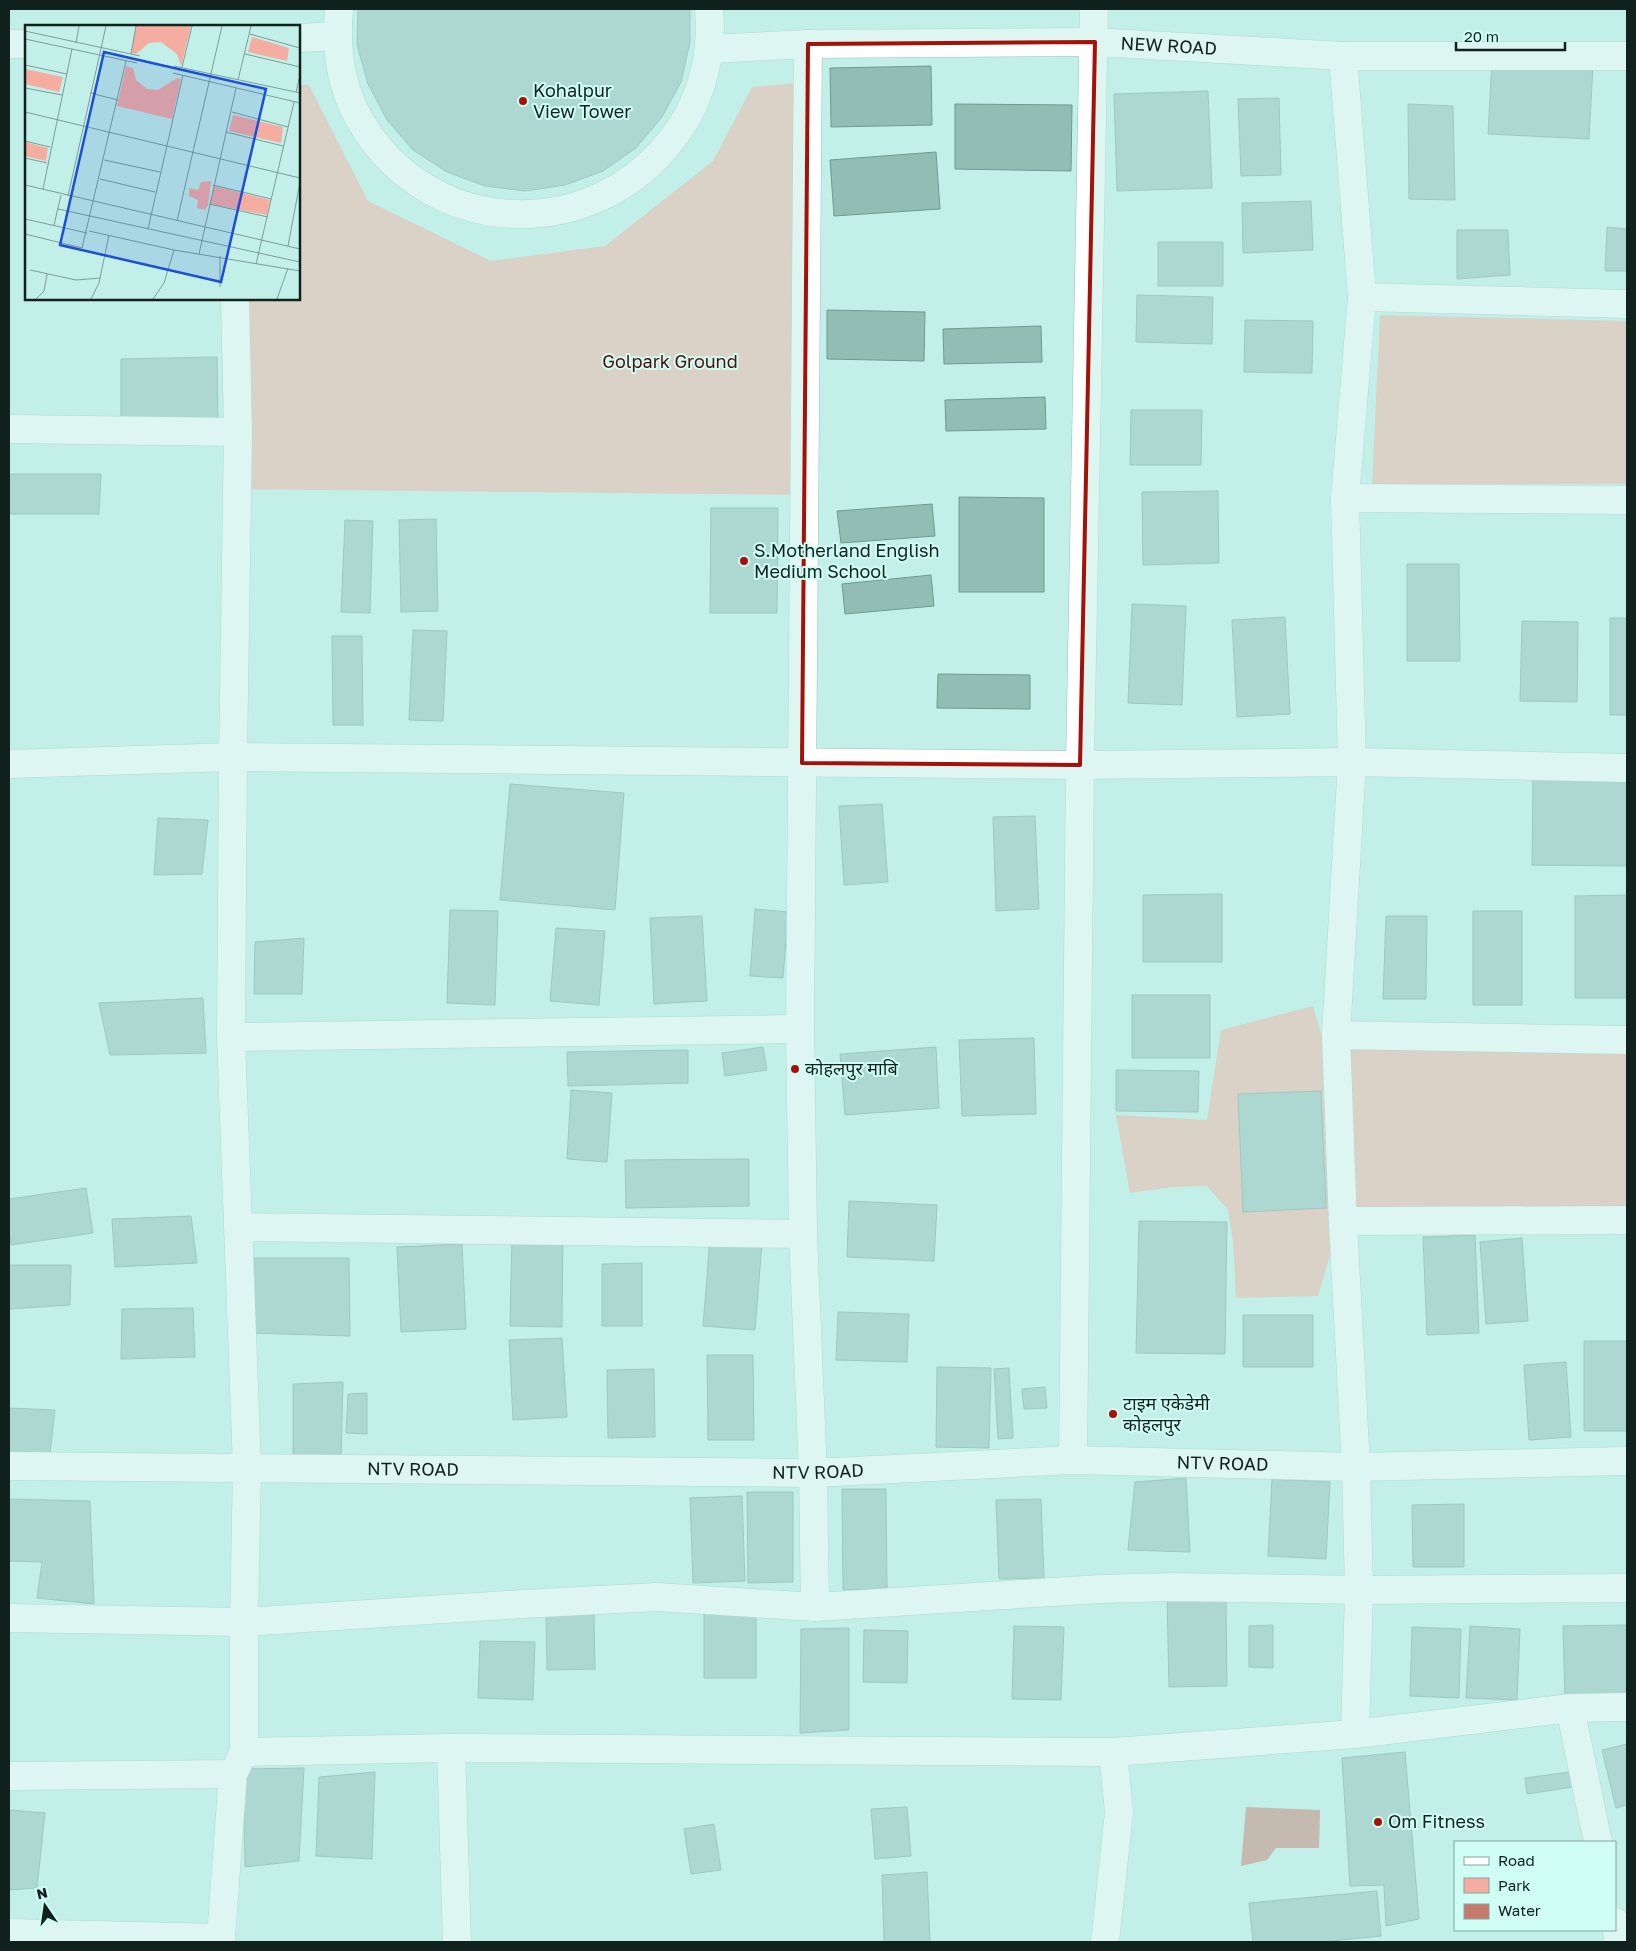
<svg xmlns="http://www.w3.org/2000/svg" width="1636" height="1951" font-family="'Golos Text','Noto Sans Devanagari',sans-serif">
<rect width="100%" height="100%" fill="#c2efe7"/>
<path fill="#f5ada1" d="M798,83L804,495L237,489L238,299H299V85H309L368,201L491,261L605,246L713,161L752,87Z
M1380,315L1627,321V484H1372Z
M1313,1006L1331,1068L1333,1245L1318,1296L1236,1298L1233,1241L1228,1210L1207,1186L1172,1187L1130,1193L1116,1115L1207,1120L1221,1030Z
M1347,1041L1627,1048V1216L1354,1221Z"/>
<path fill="#c67a6e" d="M1246,1807L1320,1810L1319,1848H1276L1267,1860L1241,1866Z"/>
<path fill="#91bdb5" stroke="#6f9a92" d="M358,9H690V42L681,82L662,117L636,148L603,171L565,185L525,191L485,186L447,172L413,150L387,120L368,84L357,45Z
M1492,61L1593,66L1589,139L1488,134Z
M931,66L932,125L831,127L830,68Z
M1208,91L1212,188L1117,191L1114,94Z
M1279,98L1281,175L1241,176L1238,99Z
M955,104L1072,105L1071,171L955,169Z
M1408,104L1453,106L1455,200L1409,199Z
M936,152L940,209L834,216L830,160Z
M1311,201L1313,250L1243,253L1242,203Z
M1607,227L1627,229V271H1605Z
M1457,230H1508L1510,275L1457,279Z
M1158,242H1223V286H1158Z
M1137,295L1213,297L1212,344L1136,342Z
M827,310L925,312L924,361L827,359Z
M1245,320L1313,321L1312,373L1244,372Z
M1041,326L1042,362L944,364L943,329Z
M217,357L218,421L121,422V359Z
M1045,397L1046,429L946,431L945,400Z
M1131,410H1202L1201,465H1130Z
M9,474H101L99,514H9Z
M1218,491L1219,563L1143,565L1142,492Z
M959,497L1044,498V592H959Z
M932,504L935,536L841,543L837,511Z
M711,508H778L777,613H710Z
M436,519L438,611L401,612L399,520Z
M345,520L373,521L370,613L341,612Z
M1407,564H1459L1460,661H1407Z
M931,575L934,606L845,614L842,584Z
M1132,604L1186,606L1182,705L1128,703Z
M1285,617L1290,714L1237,717L1232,620Z
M1610,618H1627V715H1610Z
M1522,621L1578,622L1577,702L1520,701Z
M413,630L447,631L443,721L409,720Z
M332,636H362L363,725H333Z
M938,674L1030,675V709L937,708Z
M1533,775L1627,776V866L1532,865Z
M510,784L624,793L615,910L500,900Z
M882,804L888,882L844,885L839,806Z
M1035,816L1039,909L996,911L993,817Z
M158,818L208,820L202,874L154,875Z
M1222,894V962H1143V895Z
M1627,895V998H1575V896Z
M755,909L788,912L783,978L750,976Z
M450,910L498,911L495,1005L447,1003Z
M1473,911H1522V1005H1473Z
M702,916L707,1001L654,1004L650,918Z
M1386,916H1427L1426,999H1383Z
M556,928L605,931L599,1005L550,1001Z
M304,938L302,994H254L255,942Z
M1132,995H1210V1058H1132Z
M203,998L206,1053L110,1055L99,1003Z
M1034,1038L1036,1114L962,1116L959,1040Z
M763,1047L767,1070L725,1076L722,1053Z
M936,1047L939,1108L845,1115L840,1054Z
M688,1050V1083L568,1086L567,1052Z
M1116,1070L1199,1071L1198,1112L1116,1111Z
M571,1090L612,1093L607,1162L567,1159Z
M1321,1091L1326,1208L1243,1212L1238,1094Z
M749,1159V1206L626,1208L625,1160Z
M86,1188L93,1233L11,1245L9,1229V1199Z
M849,1201L937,1205L934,1261L847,1257Z
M191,1216L197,1263L115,1267L112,1219Z
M1139,1221L1227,1222L1225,1354L1136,1353Z
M1475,1235L1479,1333L1427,1335L1423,1237Z
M512,1237L563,1238L562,1327L510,1326Z
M1522,1238L1528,1321L1486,1324L1480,1242Z
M710,1239L762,1243L755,1330L703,1326Z
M462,1244L466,1329L401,1332L397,1247Z
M245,1258H349L350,1336L247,1333Z
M642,1263V1326H602V1264Z
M9,1265H71L70,1305L9,1309Z
M193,1308L195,1357L121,1359L122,1309Z
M838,1312L909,1314L907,1362L836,1360Z
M1243,1315H1313V1367H1243Z
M562,1338L567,1417L513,1420L509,1340Z
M1584,1341H1627V1431H1584Z
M707,1355H753L754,1440H708Z
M1566,1362L1571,1437L1529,1440L1524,1365Z
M937,1367L991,1368L989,1448L936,1447Z
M1009,1368L1013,1438L998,1439L994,1369Z
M654,1369L655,1437L608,1438L607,1370Z
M343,1382L341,1458L293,1455V1384Z
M1045,1387L1047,1408L1024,1409L1022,1389Z
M367,1393V1434L346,1433L348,1394Z
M9,1408L55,1410L50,1453L9,1455Z
M1186,1478L1190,1552L1128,1550L1135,1482Z
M1272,1479L1330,1482L1326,1559L1268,1556Z
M842,1489H886L887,1589L843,1590Z
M747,1492H793V1582L748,1583Z
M742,1496L745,1581L693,1583L690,1498Z
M9,1499L90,1501L94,1604L37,1598L42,1562L9,1561Z
M1041,1499L1044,1578L999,1579L996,1500Z
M1464,1504V1567H1413L1412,1505Z
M1226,1594L1227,1686L1169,1687L1167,1596Z
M594,1609L595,1669L547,1670L546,1610Z
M704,1611H756V1678H704Z
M1273,1625V1668L1249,1667V1626Z
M1627,1625V1696L1565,1699L1563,1626Z
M1014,1626L1064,1627L1061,1700L1012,1699Z
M1470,1626L1520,1629L1517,1700L1466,1698Z
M1412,1627L1461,1629L1459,1698L1410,1696Z
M849,1628V1730L800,1733L801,1629Z
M864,1630L908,1631L907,1683L863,1682Z
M480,1641L535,1642L533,1700L478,1698Z
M1627,1744V1805L1616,1808L1602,1750Z
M1405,1752L1419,1919L1386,1926L1384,1885L1350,1886L1342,1758Z
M304,1768L299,1861L245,1867L243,1769Z
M1577,1771L1580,1786L1527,1794L1525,1778Z
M375,1772L372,1859L316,1856L319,1777Z
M907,1807L911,1856L875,1859L871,1809Z
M9,1810L45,1813L37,1888L9,1890Z
M714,1824L721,1870L691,1874L684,1829Z
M927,1872L930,1942H884L882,1875Z
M1377,1891L1381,1936L1321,1942H1253L1249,1903Z"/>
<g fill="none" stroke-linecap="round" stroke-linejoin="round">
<defs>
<g id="street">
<path d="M339,9C336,42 339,78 354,109C418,240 596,250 678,131C703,96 713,51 709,9"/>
<path d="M299,38L337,36"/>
<path d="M9,44H26"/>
<path d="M808,44L800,1029L803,1234L813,1473L815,1607"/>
<path id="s1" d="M709,49L808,44L1095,42L1343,56H1627"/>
<path d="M1343,56L1362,297L1345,498L1352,762L1336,1035L1343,1224L1356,1467L1359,1590L1355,1734"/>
<path d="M1362,297L1627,304"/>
<path d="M9,429L238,432"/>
<path d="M1345,498L1627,500"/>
<path d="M9,764L233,757L1080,765L1352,762L1627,768"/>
<path d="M1336,1035L1627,1040"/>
<path d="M231,1037L800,1029"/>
<path d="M1343,1224L1354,1221L1627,1220"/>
<path d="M240,1227L803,1234"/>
<path d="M1073,1460L1080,765L1094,9"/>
<path id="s2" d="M9,1466L813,1473L1073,1460L1356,1467L1627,1461"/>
<path d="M9,1618L244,1622L522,1604L657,1597L815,1607L1100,1589L1173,1587L1359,1590L1627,1588"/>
<path d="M1570,1708L1598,1842"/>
<path d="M451,1748L457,1942"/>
<path d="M244,1752L451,1748L1113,1752L1355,1734L1570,1708L1627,1707"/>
<path d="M9,1776L233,1774"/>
<path d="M1615,1922L1619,1942"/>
<path d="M9,1933L221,1938L233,1774L244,1752V1622L247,1467L231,1037L233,757L238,432L235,299"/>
<path d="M1105,1942L1119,1812L1113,1752"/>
</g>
</defs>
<use href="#street" stroke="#96c2ba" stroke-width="29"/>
<use href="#street" stroke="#fff" stroke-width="28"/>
</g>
<path d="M0 0H1636V1951H0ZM1095,42L1080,765L802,763L808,44Z" fill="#c2efe7" fill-opacity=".55" fill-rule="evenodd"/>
<path fill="none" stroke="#a51108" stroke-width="4" stroke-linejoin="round" d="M1095,42L1080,765L802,763L808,44Z"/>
<g fill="#a51108" stroke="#cffdf4" stroke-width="2">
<circle cx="523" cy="101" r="5"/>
<circle cx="744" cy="561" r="5"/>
<circle cx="795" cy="1069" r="5"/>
<circle cx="1113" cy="1414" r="5"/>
<circle cx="1378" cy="1822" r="5"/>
</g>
<g text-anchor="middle" stroke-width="4" stroke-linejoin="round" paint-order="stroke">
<g font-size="18" fill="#10211e" stroke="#cffdf4">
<text dy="6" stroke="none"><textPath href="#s1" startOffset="460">NEW ROAD</textPath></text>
<text dy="6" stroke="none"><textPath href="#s2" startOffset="1214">NTV ROAD</textPath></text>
<text dy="6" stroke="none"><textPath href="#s2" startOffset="404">NTV ROAD</textPath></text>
<text dy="6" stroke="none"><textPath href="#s2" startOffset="809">NTV ROAD</textPath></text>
</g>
<g font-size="18" fill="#10211e" stroke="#cffdf4" text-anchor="start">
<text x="533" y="97">Kohalpur<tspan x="533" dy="21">View Tower</tspan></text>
<text x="754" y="557">S.Motherland English<tspan x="754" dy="21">Medium School</tspan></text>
<text x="805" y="1075">कोहलपुर माबि</text>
<text x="1123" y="1410">टाइम एकेडेमी<tspan x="1123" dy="21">कोहलपुर</tspan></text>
<text x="1388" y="1828">Om Fitness</text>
</g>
<g font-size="18" fill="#520c07" stroke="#cffdf4">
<text x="670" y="368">Golpark Ground</text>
</g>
</g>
<g transform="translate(25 25)">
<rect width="275" height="275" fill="#c2efe7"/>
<path d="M111,1H166L156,41L152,29L136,17L124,18L111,29L106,28ZM227,12L264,23L262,36L223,27ZM101,41L108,43L111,55L122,64L133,65L152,53L156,54L147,94L92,81ZM0,44L38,52L34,67L0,59ZM208,90L258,102L256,118L204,106ZM0,117L23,123L21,136L0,131ZM186,156L183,180L180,185L172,183L173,175L164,171V163L173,165L176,157ZM189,161L245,175L242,190L185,179Z" fill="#f5ada1"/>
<path fill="none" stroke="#7b9d97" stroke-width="1" d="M0,6L115,31M225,9L275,23M0,14L112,38M51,18L54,1M106,29L111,1M220,29L275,42M0,40L42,49M149,41L275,68M157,42L167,1M148,48L275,78M213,55L226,1M0,63L37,70M271,67L275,50M65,68L93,75M0,87L275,153M207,87L263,102M201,107L258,121M0,116L25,122M0,133L22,138M79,135L135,147M75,154L130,167M0,160L275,224M188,160L246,174M18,164L47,24M43,171L81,1M184,179L243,192M33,184L275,237M0,194L62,208M152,196L197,1M29,200L36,170M123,204L158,50M64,206L149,225L275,246M0,209L57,223L101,36M263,221L275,157M174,229L211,63M231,239L269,77M5,245L51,255L75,253M195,262V231M11,274L19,266L22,249M66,274L74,258L84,210M128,274L139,258L149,225M252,274L263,243"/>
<path fill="#1d4ed8" fill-opacity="0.15" stroke="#1d4ed8" stroke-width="2.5" d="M79,27L241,64L196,257L35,220Z"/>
<rect width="275" height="275" fill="none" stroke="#10211e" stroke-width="2.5"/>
</g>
<rect width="1636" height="1951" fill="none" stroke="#10211e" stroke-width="20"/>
<rect x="1454" y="1841" width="162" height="90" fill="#cffdf4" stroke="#83a59e"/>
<rect x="1464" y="1857" width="25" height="8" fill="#ffffff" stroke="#83a59e"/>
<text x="1498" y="1866" font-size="15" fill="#10211e">Road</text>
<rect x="1464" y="1878" width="25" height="15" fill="#f5ada1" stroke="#83a59e"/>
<text x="1498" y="1891" font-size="15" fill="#10211e">Park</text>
<rect x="1464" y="1904" width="25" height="15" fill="#c67a6e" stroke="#83a59e"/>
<text x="1498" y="1916" font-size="15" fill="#10211e">Water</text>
<g transform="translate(45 1906) rotate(347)" stroke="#cffdf4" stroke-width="4" paint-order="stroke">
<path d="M0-4L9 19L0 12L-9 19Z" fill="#10211e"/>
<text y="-8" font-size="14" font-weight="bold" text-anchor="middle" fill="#10211e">N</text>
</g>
<path d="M1456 42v8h109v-8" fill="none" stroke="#10211e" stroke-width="2.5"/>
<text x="1464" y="42" font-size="15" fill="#10211e" stroke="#cffdf4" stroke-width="4" paint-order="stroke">20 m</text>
</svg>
